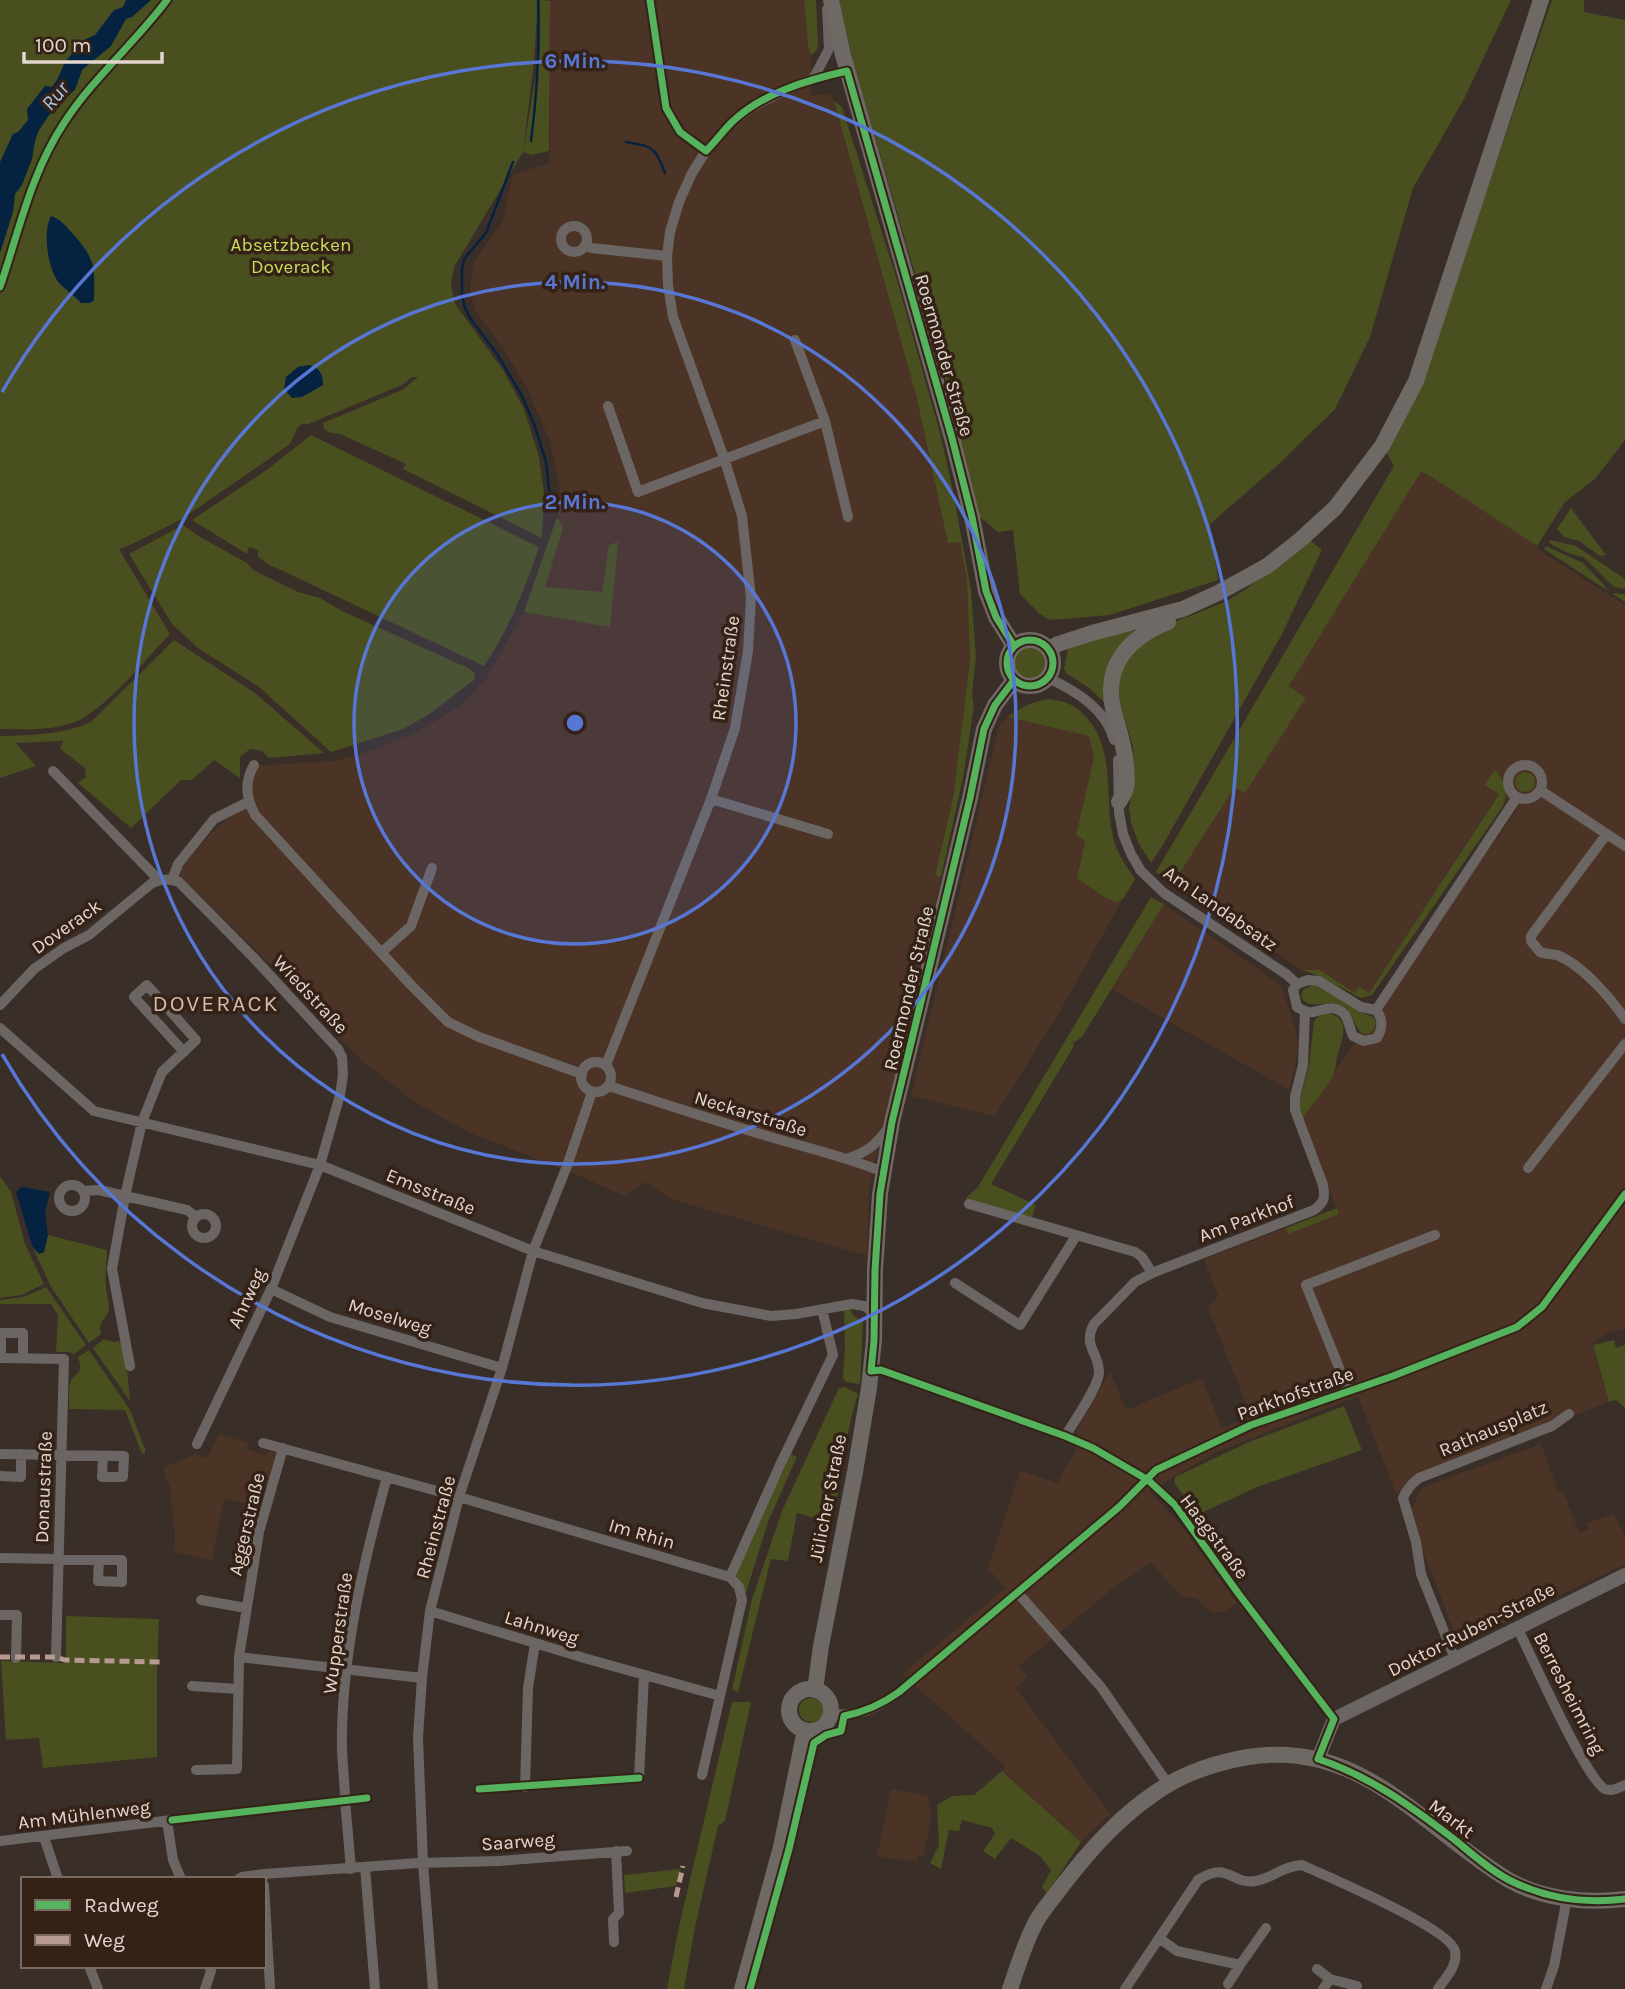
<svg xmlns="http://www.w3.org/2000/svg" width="1625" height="1989" font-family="Karla,sans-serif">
<rect width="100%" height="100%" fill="#392e28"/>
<path fill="#4b3325" d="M550,0H804L808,45L811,55V95L830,94L834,101L917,399L948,543L960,541L967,580L970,660L953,798L935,876L941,877L869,1188L867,1256L671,1199L645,1182L625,1196L575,1174L470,1133L418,1104L364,1063L262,956L177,872L209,835L246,801L251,766L335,761L358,755L413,734L459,707L486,679L524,612L559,510L560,489L550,442L528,390L499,342L476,312L471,296V279L475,260L503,221L512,175L550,163Z
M1421,472L1427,474L1537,546L1542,552L1625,605V1329L1610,1332L1592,1344L1609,1402L1411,1479L1397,1496L1358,1396L1217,1452L1149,1491L1185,1530L1237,1603L1226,1611L1212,1613L1197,1599L1181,1596L1151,1563L1117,1585L1019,1666L1028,1677L1016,1688L1110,1814L1081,1842L1002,1770L1006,1767L902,1674L1005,1588L992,1573L987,1571L1020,1470L1057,1483L1076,1450L1077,1430L1110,1371L1126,1410L1202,1378L1222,1428L1251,1416L1208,1308L1218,1296L1204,1259L1286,1228L1288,1233L1339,1214L1302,1119L1517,809L1506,798L1502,778L1499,793L1369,993H1355L1320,970H1302L1172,885L1234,787L1245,792L1306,698L1289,686Z
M1007,717L1089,735L1096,747L1093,819L1130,886L1063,1006L995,1116L911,1096L999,726Z
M1164,904L1281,985L1296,1030L1298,1045L1296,1064L1289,1090L1112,989Z
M219,1434L249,1443L247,1449L265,1455L271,1450L276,1453L268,1485L260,1483L255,1505L224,1499L212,1560L174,1552L175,1534L170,1488L163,1468L196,1454L207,1458Z
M1541,1444L1557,1488L1559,1491H1563L1579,1532L1589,1529L1587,1523L1613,1514L1625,1534V1564L1459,1644L1422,1549L1420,1537L1412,1510L1421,1488Z
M891,1789L928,1796L931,1812L930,1827L923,1856H918L916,1862L877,1856Z"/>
<path fill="#494f1f" d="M0,0H538L534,62L523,152L454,267L451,284L455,304L503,370L524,409L539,457L544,493L542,538L403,469L406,464L340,434L331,433L324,429L323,423L404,389L418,377H412L402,385L306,425L303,423L298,427L290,444L256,468L180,520L128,546L119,549L170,634C147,658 104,711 75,722C53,731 24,729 0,729Z
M540,0L550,1L549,151L531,155L523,152L539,56Z
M804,0H816L818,46L816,51L811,55L808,45Z
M839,0H1511L1464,99L1413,188L1370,337L1335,409L1279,464L1210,524L1218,580L1110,615L1050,620L1040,614L1020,594L1013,530L998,532L980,517L943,370L854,65Z
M1552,0H1584V12L1625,20V440L1595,479L1565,502L1537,546L1427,474L1421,472L1289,686L1306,698L1245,793L1234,788L1172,885L1156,872L1394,466L1386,452L1488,186Z
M834,101L842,107L897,280L940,433L952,486L971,590L976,657L972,694L974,706L963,778L941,877L935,876L953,798L970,660L967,580L960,542L948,543L917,399Z
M311,435L539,547C525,589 509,629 484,666L268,564L258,557V550L249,547L247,554L192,520L268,469Z
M1571,508L1606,555L1600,556L1579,541L1564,537L1557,529Z
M558,518L563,528L545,587L602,592L609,545L618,542L610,627L524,612L556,520Z
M183,525L200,537L247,563L253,570L298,592L320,598L342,611L468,668L475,673L474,680L428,715L403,729L331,752L259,687L198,648L186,637L172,624L129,554Z
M1310,540L1322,550L1281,636L1164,843L1151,863L1139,844L1131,823L1129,808L1134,777L1133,746L1120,704L1116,677L1126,654L1167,625L1225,602L1243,591Z
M1550,540L1576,546L1625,579V589L1614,587L1585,558L1566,552L1549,543Z
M1546,546L1583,563L1605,586V588L1611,593L1625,594V602L1544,549Z
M1132,629L1135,634L1107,705L1089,688L1066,673L1064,668L1068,649L1080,643Z
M174,640L255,693L324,753L269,758L262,751L250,749L240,757V778L214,760L192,780H181L131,828L78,783L86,777L85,768L60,749L63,741L16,743L36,766L0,778V736C32,735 62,735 91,722Z
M1013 663a17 17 0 1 1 34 0a17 17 0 1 1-34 0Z
M1048,699C1055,700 1063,701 1069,704C1076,706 1081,712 1086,717C1116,750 1104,796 1113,836C1116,852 1126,866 1135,879L1123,899L1116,902L1104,897L1077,878L1085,841L1076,835L1094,758L1089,736L1007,717C1021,708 1031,702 1048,699Z
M1495,770C1504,780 1509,792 1503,806L1372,995L1361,998L1319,976L1302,970H1320L1355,993L1359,986L1369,993L1499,794L1484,785Z
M1515 782a10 10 0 1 1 20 0a10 10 0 1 1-20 0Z
M1151,897L1164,904L1082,1037L1073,1043L1074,1046L991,1184L1036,1205L1032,1218L965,1199L978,1187Z
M1313,985H1317L1360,1012L1373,1017L1376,1023L1373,1031L1368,1034L1361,1033C1353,1024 1353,1012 1341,1005C1327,998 1306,1013 1301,995L1303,990Z
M1326,1013C1353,1017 1342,1039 1337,1057C1336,1062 1336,1068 1334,1073C1328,1087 1311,1106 1302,1119L1298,1107L1309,1065L1314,1021L1319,1016Z
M0,1176L11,1192L25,1244L44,1284L21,1295L0,1298Z
M1337,1208L1339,1214L1288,1234L1286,1228Z
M48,1235L107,1250C107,1261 105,1273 106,1285C106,1293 109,1301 109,1308C108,1320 97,1319 101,1334L89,1343L51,1287L32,1246L39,1254L44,1252Z
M46,1287L86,1345L74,1354L69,1352H56L58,1315L51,1304H0V1300L24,1297Z
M844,1310H851L853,1315L863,1322L860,1384L846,1382L843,1378L845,1348Z
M104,1339L113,1342L121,1341L127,1370L130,1401L93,1348Z
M1614,1340L1616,1348L1625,1345V1408L1616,1400L1609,1402L1593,1345Z
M89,1350L130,1410L145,1449V1453L142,1454L125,1410L69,1409C69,1401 68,1392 70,1384C72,1372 85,1377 78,1357Z
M845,1387L858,1394L851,1418L832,1523L797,1513L788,1561L771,1559L738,1692L732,1690L752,1599L782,1511L839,1388Z
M1344,1406L1362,1450L1257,1487L1197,1515L1175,1484V1477L1249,1442Z
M791,1454L797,1457L768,1522L745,1596L735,1572Z
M66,1616L159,1619L157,1671V1757L43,1768L39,1738L6,1740L1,1661L66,1663Z
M799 1710a12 12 0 1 1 24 0a12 12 0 1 1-24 0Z
M732,1702H751L725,1821L718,1826L695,1927L684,1989H667L679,1926Z
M1002,1771L1081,1842L1047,1893L1042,1887L1051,1870L1040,1856L1011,1838L995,1859L983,1851L995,1834L992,1828L962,1820L959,1831L949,1830L941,1869L930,1863L939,1845L937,1805L952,1796L974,1795Z
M681,1869L676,1886L625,1893L624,1875Z"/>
<path fill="#052341" d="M126,0H151L132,17L126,19L111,46L82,70L75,90L56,105L39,130L35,141L32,159L22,185L15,194L13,212L0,253V162L13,134L18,132L28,120L27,109L45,86L52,87L57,80L65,62L77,48L84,40L95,35L114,10L123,7Z
M51,216C60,219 66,226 72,233C95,258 95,266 94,300L90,303H81C75,296 67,291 60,284C48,271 42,232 51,216Z
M309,365C320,368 323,374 323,385L302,397L292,398L284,389L286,377L298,367Z
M22,1187L50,1192L45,1213L48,1235L44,1252L39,1254L32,1246L16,1192Z"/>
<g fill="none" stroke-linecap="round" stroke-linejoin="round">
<path stroke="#052341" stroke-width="2.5" d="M531,141C537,94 540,47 538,0
M626,142C653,147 655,146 665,173
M513,162L486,233L464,259L462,269V295L465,308L470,318L497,354L522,396L534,424L546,462L551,506"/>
<path stroke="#6b6663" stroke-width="10" d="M650,0L666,108L680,132L706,151
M813,79L829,49L827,9
M561 239a13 13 0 1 1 26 0a13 13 0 1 1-26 0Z
M585,245L591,248L667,256
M795,340L825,421L848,517
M608,406L638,492L825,421
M1048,678C1076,691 1106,709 1114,740
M1118,760L1119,812L1123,834L1131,854L1141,871L1164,893L1286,974L1297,984
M254,765C244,782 246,797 255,815L410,984L448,1022L479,1037L582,1074
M1508 782a17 17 0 1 1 34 0a17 17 0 1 1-34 0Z
M53,771L155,876L157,881
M1540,790L1625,846
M711,799L828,834
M1606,835L1531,936V941L1540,952C1545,954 1552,954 1557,955C1582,965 1610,997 1625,1019
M172,880L178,864L214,819L248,802
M382,952L411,926L432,868
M1308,980L1319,981L1361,1007L1376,1010C1383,1018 1383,1028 1377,1038L1364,1041L1353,1036C1350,1030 1349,1021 1345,1015C1335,1003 1324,1010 1313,1012C1307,1013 1302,1010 1297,1007L1293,990L1297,984Z
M0,1005L34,969L64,948L89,935L152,883C162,879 169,878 179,882L252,956L338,1049L342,1057L343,1075L340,1095L320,1165L271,1289L197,1444
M1376,1010L1517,797
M0,1028L94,1111L320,1165L533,1251L702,1303L771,1316L796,1314L852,1304L864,1306L874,1313
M581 1077a15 15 0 1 1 30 0a15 15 0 1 1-30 0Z
M606,1065L711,799L735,728L748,651L751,598L742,516L724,458L673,317L668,285L667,256L670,232L679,202L692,173L706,151L733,121L752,107L787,89L813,79L847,71
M609,1086C664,1104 719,1122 774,1138C811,1149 847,1157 883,1172
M849,1158C870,1151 877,1143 890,1126
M1528,1168L1625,1044
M59 1198a13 13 0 1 1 26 0a13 13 0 1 1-26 0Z
M83,1191L99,1190L187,1210L196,1217
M969,1204L1135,1252L1142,1257L1152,1273
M192 1226a12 12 0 1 1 24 0a12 12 0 1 1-24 0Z
M955,1283L1020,1325L1076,1236
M271,1289L330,1317L502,1368
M23,1358V1333H1V1358L64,1359L56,1657
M130,1366L112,1269L125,1196L142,1122L162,1072L196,1040L147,985L134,997L184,1052
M871,1371L881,1370L1065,1436L1093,1448L1148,1480L1175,1505L1238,1593L1334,1719
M1348,1390L1306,1285L1435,1235
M1065,1436C1074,1422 1099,1386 1099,1372C1099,1352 1082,1346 1094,1324L1135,1282L1152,1273L1314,1210C1325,1202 1325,1197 1323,1185L1295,1110V1097L1303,1065L1305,1012
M263,1443L459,1497L730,1577L780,1465L833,1355L822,1309
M0,1454L124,1456L123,1477H102L103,1456
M0,1476L21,1477V1454
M0,1558L122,1560V1582L98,1581L99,1560
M1017,1592L1101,1687L1168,1784
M201,1600L246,1608
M430,1611L584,1658L720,1696
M0,1615H17L16,1658
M1517,1627C1530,1653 1586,1780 1605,1789C1612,1792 1618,1788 1625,1785
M239,1657L422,1678
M1455,1659L1421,1574L1416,1542L1403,1498C1407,1489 1411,1484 1419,1478L1552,1426L1569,1414
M192,1686L237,1689
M830,1714C859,1717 876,1709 899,1692L1119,1507L1156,1470L1251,1425L1393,1376L1517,1327L1542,1307L1625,1194
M196,1770L237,1769L239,1657L259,1532L283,1448
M702,1775L742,1600L739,1587L730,1577
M639,1778L644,1675
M525,1787L528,1688L535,1643
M345,1796C344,1774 341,1753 342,1731C344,1645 364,1560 387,1477
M345,1800L351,1869
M167,1821L173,1860L181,1879
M44,1837L58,1879
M0,1841L172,1820
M365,1867L375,1989
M239,1879L242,1877L264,1874L418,1863L499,1861L627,1851
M264,1885L270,1987
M1159,1938L1177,1951L1240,1965L1266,1928
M614,1942L613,1919L619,1913L616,1851
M89,1966L98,1989
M1317,1969L1330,1979
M1228,1984L1240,1965
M205,1989L211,1971L209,1966
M433,1989L423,1863L418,1737L422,1678L430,1611L459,1497L502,1368L533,1251L567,1166L592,1092
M1125,1989L1198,1880C1228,1860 1231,1885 1255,1881C1272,1879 1282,1866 1302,1865C1328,1877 1450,1928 1455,1951C1458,1966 1446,1977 1438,1989
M1323,1989L1330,1979L1357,1986
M1546,1989L1554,1966L1567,1898"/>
<path stroke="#6b6663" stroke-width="14" d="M1318,1759L1334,1719L1625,1575"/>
<path stroke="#6e6964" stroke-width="16" d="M831,0L843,55L952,438L972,517L986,591L996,617L1014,646
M1007 663a23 23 0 1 1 46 0a23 23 0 1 1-46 0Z
M1049,649L1058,644L1092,633L1183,609L1218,593L1267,566L1300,540L1335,508L1382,446L1416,381L1541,0
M1119,802C1121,798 1125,793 1126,788C1128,782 1126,773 1126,766C1125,746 1118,728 1113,708C1103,665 1130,637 1168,622
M789 1710a21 21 0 1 1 42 0a21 21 0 1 1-42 0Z
M815,1690L821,1646L855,1472L869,1388L874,1340L875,1270L880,1194L892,1122L970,798L984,729L995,705L1014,680
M742,1989L781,1847L805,1730
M1010,1989C1018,1966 1025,1941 1037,1920C1044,1908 1054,1897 1062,1886C1089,1851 1118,1818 1155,1793C1183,1773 1213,1763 1248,1757C1361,1739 1421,1826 1507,1879C1541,1899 1586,1904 1625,1899"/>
<path stroke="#b69a8f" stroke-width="5" stroke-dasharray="10 5" stroke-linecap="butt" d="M0,1657H56L65,1660L161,1662
M676,1897L683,1866"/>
<defs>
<path id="cycleway" d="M650,0L666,108L680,132L706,151C715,142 723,131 732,122C763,93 807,80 847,71L952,438L972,517L986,591L996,617L1014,646
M0,287C19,231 31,173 64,123C93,78 135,43 167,0
M1007 663a23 23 0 1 1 46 0a23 23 0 1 1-46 0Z
M1014,680L995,705L984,729L970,798L892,1122L880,1194L875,1270L874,1340L871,1371L881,1370L1065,1436L1093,1448L1148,1480L1175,1505L1238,1593L1334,1719L1318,1759C1370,1776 1412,1807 1455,1840C1472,1854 1491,1871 1511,1881C1546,1898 1586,1904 1625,1899
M479,1789L639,1778
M172,1820L367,1798
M750,1989L789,1849L814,1743L826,1735L841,1731L844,1716C865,1712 881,1705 899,1692L1119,1507L1156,1470L1251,1425L1393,1376L1517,1327L1542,1307L1625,1194"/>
</defs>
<use href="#cycleway" stroke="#352217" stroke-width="11"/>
<use href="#cycleway" stroke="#56b35d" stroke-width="7"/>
</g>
<circle cx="575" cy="723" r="221" fill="#5877d5" fill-opacity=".12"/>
<g fill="none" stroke="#5877d5" stroke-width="3.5">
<circle cx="575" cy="723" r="221"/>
<circle cx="575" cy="723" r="441"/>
<path d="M2 392A662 662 0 1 1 2 1054"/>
</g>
<g text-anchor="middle" stroke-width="7" stroke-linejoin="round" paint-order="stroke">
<g font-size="19" fill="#c8dd5b" stroke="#352217">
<text x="291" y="251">Absetzbecken<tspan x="291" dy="22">Doverack</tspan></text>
</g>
<g font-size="19" fill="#e3d6cf" stroke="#352217">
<text transform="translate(945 355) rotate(74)" y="7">Roermonder Straße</text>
<text transform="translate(725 668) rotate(-82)" y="7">Rheinstraße</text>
<text transform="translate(1221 908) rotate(35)" y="7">Am Landabsatz</text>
<text transform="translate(66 926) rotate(-35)" y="7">Doverack</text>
<text transform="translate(908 988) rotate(-77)" y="7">Roermonder Straße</text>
<text transform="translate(311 994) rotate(47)" y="7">Wiedstraße</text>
<text transform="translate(751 1113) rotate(17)" y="7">Neckarstraße</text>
<text transform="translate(431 1191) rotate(22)" y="7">Emsstraße</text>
<text transform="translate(1246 1218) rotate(-21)" y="7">Am Parkhof</text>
<text transform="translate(246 1298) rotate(-65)" y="7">Ahrweg</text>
<text transform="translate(390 1316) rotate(17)" y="7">Moselweg</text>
<text transform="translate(1295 1393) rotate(-20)" y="7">Parkhofstraße</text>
<text transform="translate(1493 1428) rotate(-23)" y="7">Rathausplatz</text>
<text transform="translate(43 1487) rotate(-88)" y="7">Donaustraße</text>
<text transform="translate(827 1498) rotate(-79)" y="7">Jülicher Straße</text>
<text transform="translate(246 1524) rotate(-77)" y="7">Aggerstraße</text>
<text transform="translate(435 1527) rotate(-75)" y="7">Rheinstraße</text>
<text transform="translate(642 1533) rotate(16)" y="7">Im Rhin</text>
<text transform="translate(1215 1536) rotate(53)" y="7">Haagstraße</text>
<text transform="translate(542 1627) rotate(17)" y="7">Lahnweg</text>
<text transform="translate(1471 1629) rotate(-27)" y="7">Doktor-Ruben-Straße</text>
<text transform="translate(337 1633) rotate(-82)" y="7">Wupperstraße</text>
<text transform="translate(1570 1693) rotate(63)" y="7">Berresheimring</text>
<text transform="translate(84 1814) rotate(-7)" y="7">Am Mühlenweg</text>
<text transform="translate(1452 1818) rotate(37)" y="7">Markt</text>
<text transform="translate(518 1841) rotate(-4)" y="7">Saarweg</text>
</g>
<g font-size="21" font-style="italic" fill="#a7c8ec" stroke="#352217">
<text transform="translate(55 96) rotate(-50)" y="7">Rur</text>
</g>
<g font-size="23" letter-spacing="2" fill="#d3baab" stroke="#352217">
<text x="216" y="1011">DOVERACK</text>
</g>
</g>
<circle cx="575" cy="723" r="10" fill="#5877d5" stroke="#352217" stroke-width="3.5"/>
<g font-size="21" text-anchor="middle" font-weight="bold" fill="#5877d5" stroke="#352217" stroke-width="7" stroke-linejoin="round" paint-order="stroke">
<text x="575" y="68">6 Min.</text>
<text x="575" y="289">4 Min.</text>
<text x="575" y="509">2 Min.</text>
</g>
<rect x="21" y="1877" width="245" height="91" fill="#352217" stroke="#7b6a61" stroke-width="2"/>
<rect x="35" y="1900" width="35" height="10" fill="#56b35d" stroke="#7b6a61" stroke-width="2"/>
<text x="84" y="1912" font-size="21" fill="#e3d6cf">Radweg</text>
<rect x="35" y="1935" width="35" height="10" fill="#b69a8f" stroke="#7b6a61" stroke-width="2"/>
<text x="84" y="1947" font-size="21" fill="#e3d6cf">Weg</text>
<path d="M24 52v10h138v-10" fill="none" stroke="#e3d6cf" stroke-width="3.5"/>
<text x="35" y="52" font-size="21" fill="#e3d6cf" stroke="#352217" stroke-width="5" paint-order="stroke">100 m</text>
</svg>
